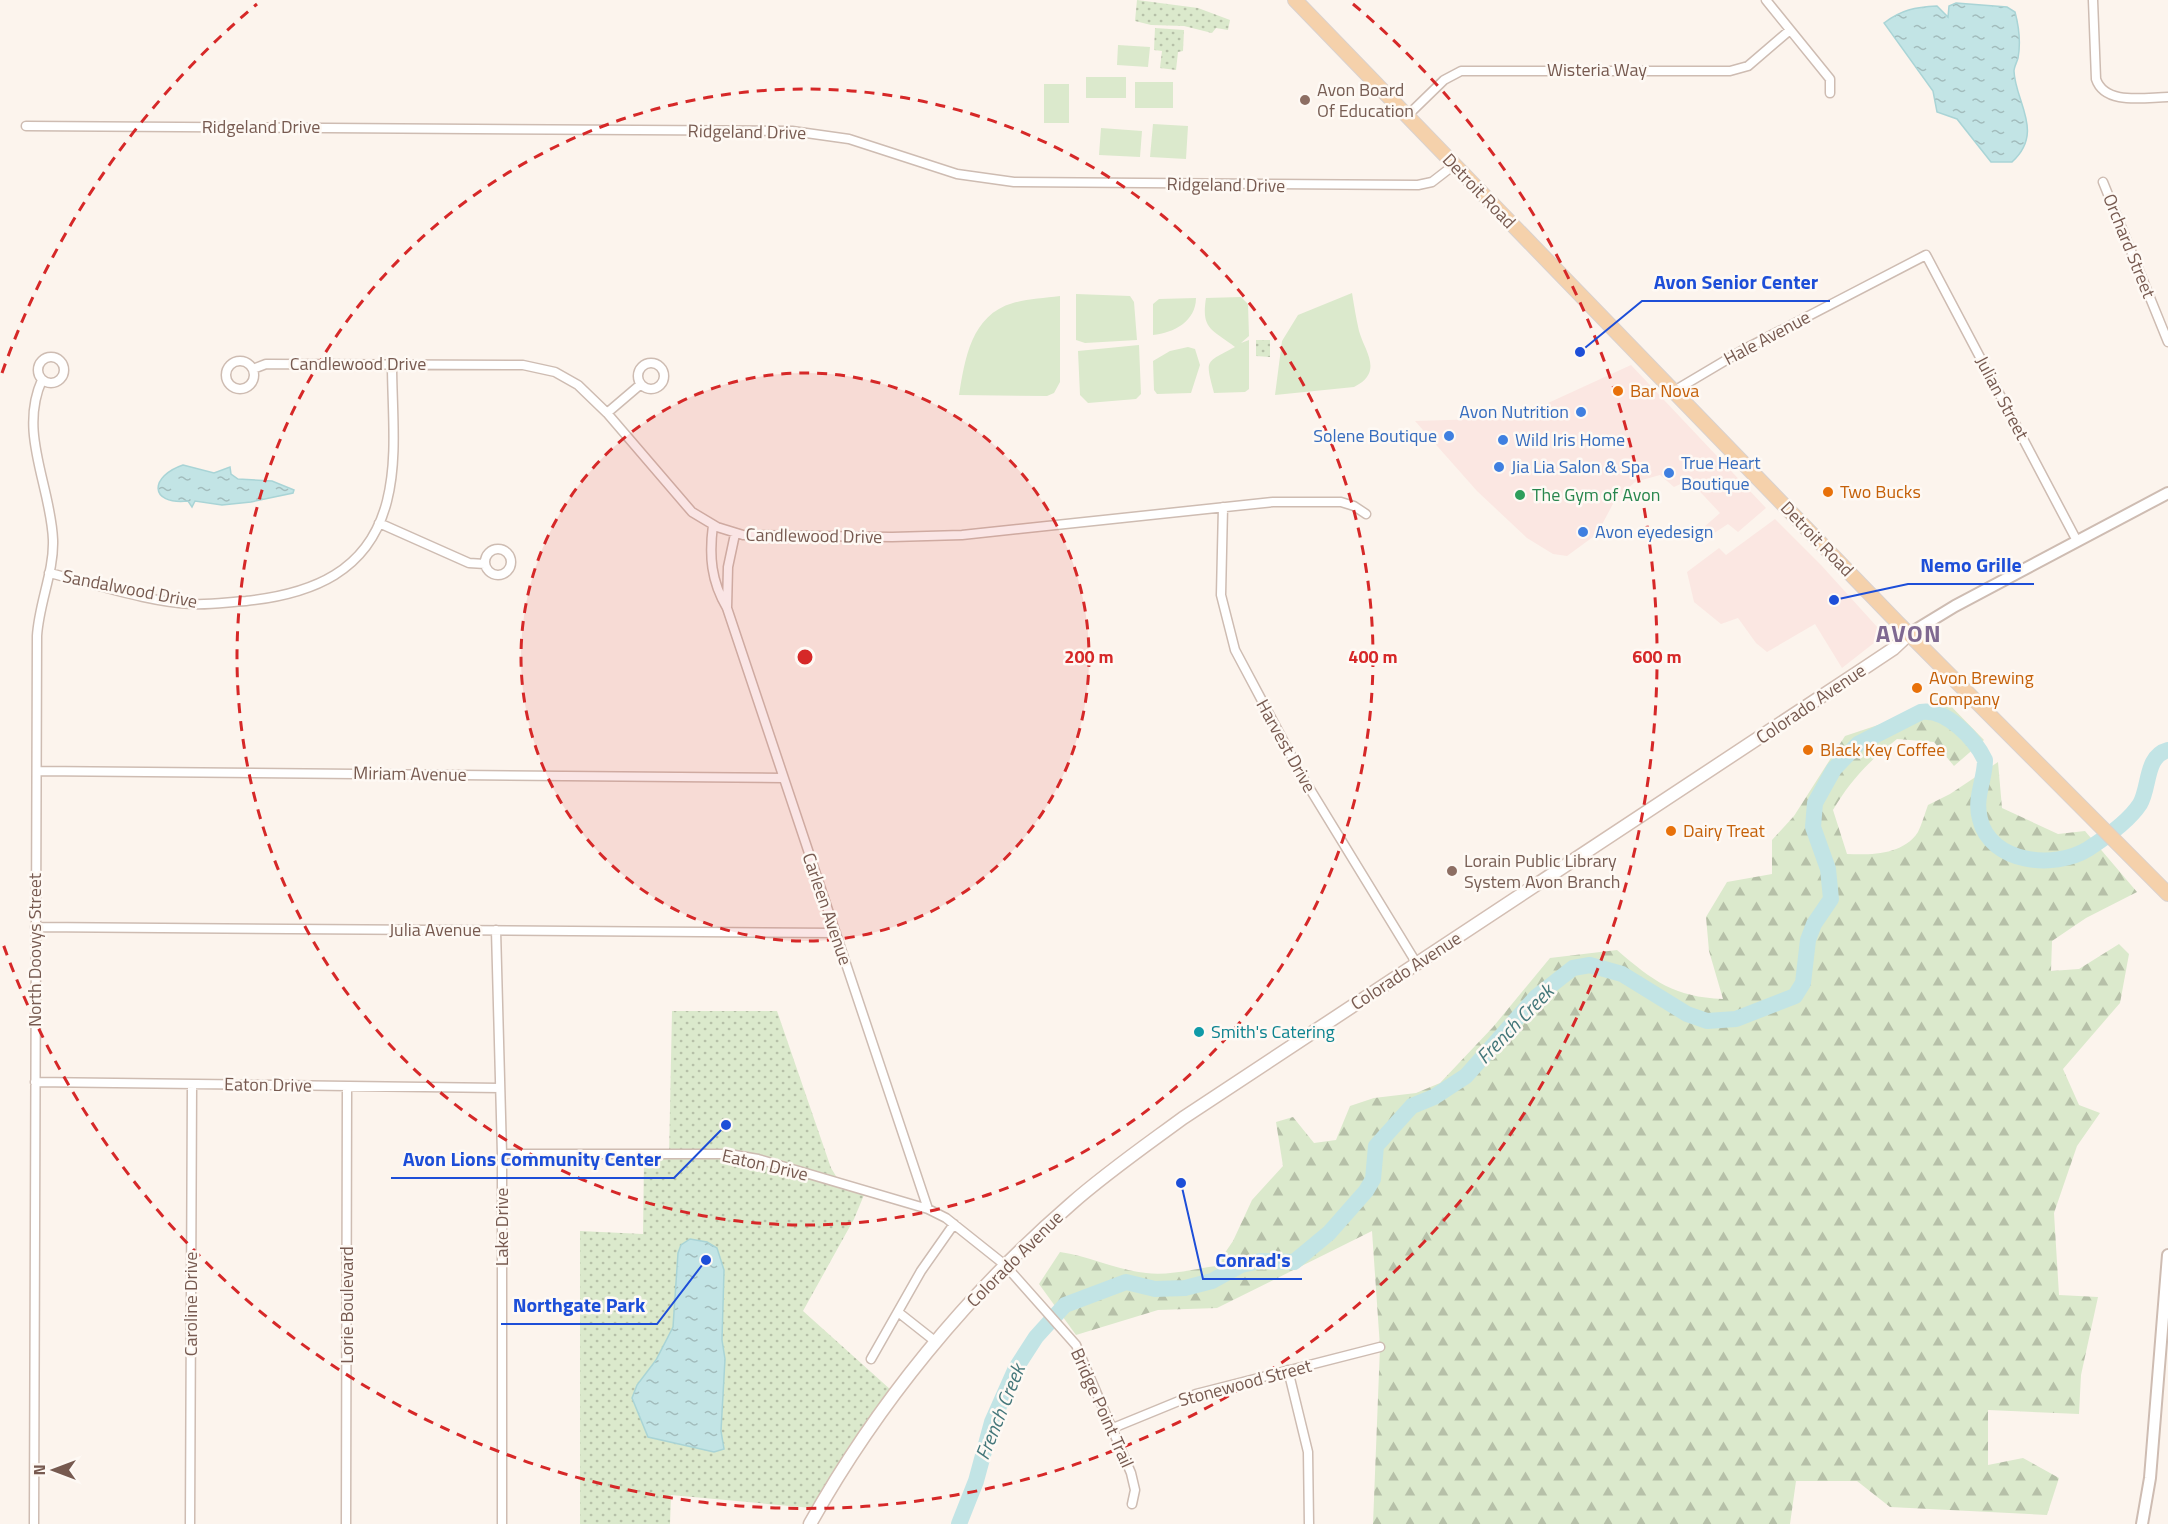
<svg xmlns="http://www.w3.org/2000/svg" width="2168" height="1524" font-family="'Titillium Web',sans-serif">
<defs>
<pattern id="forest-firs" width="22" height="20" patternUnits="userSpaceOnUse" patternTransform="scale(1.5)"><rect width="22" height="20" fill="#dbe9cc"/><path d="M5 1l3.5 6h-7zM16 11l3.5 6h-7z" fill="#b6c0a8"/></pattern>
<pattern id="park-dots" width="8" height="8" patternUnits="userSpaceOnUse" patternTransform="scale(1.5)"><rect width="8" height="8" fill="#dbe9cc"/><path d="M2 2h.1M6 6h.1" fill="none" stroke="#b6c0a8" stroke-width="1.8" stroke-linecap="round"/></pattern>
<pattern id="water-ripples" width="26" height="14" patternUnits="userSpaceOnUse" patternTransform="scale(1.5)"><rect width="26" height="14" fill="#c2e4e5"/><path d="M2 4q2-2 4 0t4 0M15 11q2-2 4 0t4 0" fill="none" stroke="#a2bcbc"/></pattern>
</defs>
<rect width="100%" height="100%" fill="#fcf4ed"/>
<path fill="#fbe7e2" d="M1631,365L1766,508L1738,532L1728,524L1708,537L1703,528L1720,513L1689,480L1674,487L1660,475L1635,482L1615,500L1597,534L1567,556L1553,554L1527,538L1477,491L1415,421L1515,418Z
M1775,519L1821,565L1879,629V639L1842,668L1815,624L1767,652L1756,643L1738,618L1721,624L1694,602L1687,572L1719,548L1726,555Z"/>
<path fill="#dbe9cc" d="M1118,45L1150,47L1148,67L1117,65Z
M1086,77H1126V98H1086Z
M1135,82H1173V108H1135Z
M1044,84H1069V123H1044Z
M1153,124L1188,126L1186,159L1150,157Z
M1101,128L1142,131L1140,157L1099,155Z
M1352,293C1354,305 1356,318 1359,331C1365,352 1384,372 1354,387L1275,395L1282,341L1298,315Z
M1076,294L1130,296L1134,302L1137,340L1085,343L1076,340Z
M1060,296V382L1054,393L1047,396L959,395C965,359 971,315 1013,303C1027,299 1044,298 1060,296Z
M1241,297L1248,304L1249,336L1241,343L1249,340V389L1245,392L1214,393C1205,359 1205,363 1235,347C1212,329 1201,330 1206,298Z
M1196,298C1196,321 1174,333 1153,335V304L1159,299Z
M1139,345L1141,394L1136,399L1088,403L1080,395L1078,351Z
M1188,347L1195,349L1200,365L1191,393L1157,394L1154,390L1153,361L1170,351Z"/>
<path fill="url(#forest-firs)" d="M1942,697L1984,740L1954,766L1934,742L1897,739C1870,760 1850,781 1833,810L1847,854C1871,855 1903,855 1918,832C1922,824 1925,813 1928,805L1950,794L1998,762L2002,808L2058,834L2085,831L2137,892L2086,918L2052,941L2051,971L2079,969L2119,944L2129,954L2120,1003L2063,1069L2079,1105L2100,1113L2077,1146L2054,1213L2059,1295L2098,1297L2081,1375L2079,1414L1988,1410V1465L2023,1458L2059,1478L2047,1515L1890,1507L1857,1481H1796L1790,1524H1373L1380,1347L1372,1231L1217,1308L1158,1310L1076,1335L1039,1284L1060,1252C1089,1256 1116,1270 1146,1273C1168,1276 1194,1269 1216,1266L1233,1241L1252,1200L1283,1166L1276,1122L1293,1117L1314,1143L1336,1140L1350,1106L1374,1098L1416,1093L1440,1083L1493,1027L1550,958L1617,950C1653,981 1674,997 1723,999L1709,951L1706,917L1727,882L1772,874V840L1794,816L1845,736L1902,717Z"/>
<path fill="url(#park-dots)" d="M1137,0L1198,8L1230,20L1228,30L1216,28L1212,33L1184,26L1151,25L1135,21Z
M1155,28L1184,30L1183,51L1178,52L1176,70L1160,68L1162,51L1154,50Z
M1256,340H1270V357L1256,356Z
M672,1011H777L831,1168L844,1189L864,1195L854,1219L803,1311L891,1390L812,1508L671,1495L670,1524H580V1231L643,1234L644,1158H669Z"/>
<path fill="url(#water-ripples)" stroke="#a9d4d6" stroke-width="1.5" d="M1956,3L2007,7L2015,12C2019,27 2021,42 2018,58C2017,62 2014,67 2014,71C2015,102 2045,132 2012,162H1991L1957,119L1937,112L1933,91L1884,23C1901,10 1915,7 1937,6L1948,17L1949,6Z
M183,465L214,473L230,467L231,474L238,479L272,481L294,490L293,493L251,502L222,505L195,501L192,507L188,501C148,505 150,476 183,465Z
M690,1239L707,1242L717,1248L724,1270L722,1340L725,1359L721,1431L724,1449L714,1452L648,1437L632,1398L637,1385L656,1360L673,1327L678,1253L681,1245Z"/>
<g fill="none" stroke-linecap="round" stroke-linejoin="round">
<path stroke="#c2e4e5" stroke-width="16" d="M959,1524L976,1481L992,1422L1016,1368L1036,1337L1065,1305L1126,1282L1155,1289L1185,1288L1212,1281L1241,1265L1260,1261L1294,1262L1329,1233L1366,1191L1373,1179L1376,1146L1412,1106L1434,1097L1466,1076L1536,997L1573,968L1590,965L1622,974L1687,1014L1707,1021L1736,1019L1795,996L1803,983L1808,940L1814,924L1831,899L1828,869L1813,827L1815,803L1834,769L1858,744L1921,712C1946,708 1975,739 1985,760C1985,780 1974,798 1980,819C1990,863 2054,870 2088,849C2105,838 2129,821 2140,804C2150,787 2145,756 2168,750"/>
<defs>
<path id="minor" d="M1766,0L1830,79V93
M2093,0L2096,79C2105,106 2146,97 2168,97
M1407,116L1444,80L1461,71H1730L1748,66L1790,30
M26,126L792,131L849,139L957,174L1014,182L1418,185L1432,182L1454,165
M2103,182L2168,342
M38 370a13 13 0 1 1 26 0a13 13 0 1 1-26 0Z
M226 375a14 14 0 1 1 28 0a14 14 0 1 1-28 0Z
M638 376a13 13 0 1 1 26 0a13 13 0 1 1-26 0Z
M253,369L266,364L523,365L555,372L578,385L607,413L692,512L717,527L743,535L892,537L962,535L1273,502H1341L1354,506L1366,514
M1674,391L1743,350L1926,255L2077,541
M607,413L641,384
M1223,507L1221,595L1235,650L1302,776L1417,964
M379,523L469,563L485,564
M713,525C709,556 711,581 727,608L928,1209
M485 562a13 13 0 1 1 26 0a13 13 0 1 1-26 0Z
M49,573C93,583 147,602 192,604C210,605 228,602 246,601C312,594 369,572 387,501C398,458 392,409 392,364
M727,608L728,567L735,534
M37,771L783,778
M35,927L836,933
M496,930L502,1154V1524
M35,1082L500,1088
M502,1154H729L758,1159L928,1209L946,1218L1005,1265L1076,1345L1131,1473L1135,1490L1132,1504
M898,1312L936,1342
M871,1359L921,1271L954,1224
M1288,1370L1308,1452L1309,1524
M1113,1428L1196,1394L1380,1347
M34,1524L37,636C39,603 54,572 53,540C51,486 18,433 42,380
M190,1524L192,1084
M346,1524L347,1086"/>
<path id="tertiary" d="M1909,634L1955,606L2168,493
M2142,1524L2150,1478L2168,1255"/>
<path id="secondary" d="M810,1524C877,1404 967,1294 1071,1204C1106,1173 1145,1146 1183,1118L1866,667L1893,649L1909,634"/>
<path id="primary" d="M1295,0L1897,622L2168,894"/>
</defs>
<use href="#minor" stroke="#cebcb2" stroke-width="11"/>
<use href="#tertiary" stroke="#cebcb2" stroke-width="14"/>
<use href="#secondary" stroke="#d3beb3" stroke-width="15"/>
<use href="#primary" stroke="#d9d1ce" stroke-width="16"/>
<use href="#minor" stroke="#fff" stroke-width="8"/>
<use href="#tertiary" stroke="#fff" stroke-width="10"/>
<use href="#secondary" stroke="#fff" stroke-width="12"/>
<use href="#primary" stroke="#f5d1ab" stroke-width="14"/>
</g>
<circle cx="805" cy="657" r="284" fill="#d62828" fill-opacity=".12"/>
<g fill="none" stroke="#d62828" stroke-width="3" stroke-dasharray="10 8">
<circle cx="805" cy="657" r="284"/>
<circle cx="805" cy="657" r="568"/>
<path d="M2 373A852 852 0 0 1 257 4M1353 4A852 852 0 1 1 2 941"/>
</g>
<g fill="#8d6e63" stroke="#fef9f4" stroke-width="2">
<circle cx="1305" cy="100" r="6"/>
<circle cx="1452" cy="871" r="6"/>
</g>
<g fill="#e8710a" stroke="#fef9f4" stroke-width="2">
<circle cx="1618" cy="391" r="6"/>
<circle cx="1828" cy="492" r="6"/>
<circle cx="1917" cy="688" r="6"/>
<circle cx="1808" cy="750" r="6"/>
<circle cx="1671" cy="831" r="6"/>
</g>
<g fill="#3f7fe0" stroke="#fef9f4" stroke-width="2">
<circle cx="1581" cy="412" r="6"/>
<circle cx="1449" cy="436" r="6"/>
<circle cx="1503" cy="440" r="6"/>
<circle cx="1499" cy="467" r="6"/>
<circle cx="1669" cy="473" r="6"/>
<circle cx="1583" cy="532" r="6"/>
</g>
<circle fill="#2e9e5b" stroke="#fef9f4" stroke-width="2" cx="1520" cy="495" r="6"/>
<circle fill="#0f9aa8" stroke="#fef9f4" stroke-width="2" cx="1199" cy="1032" r="6"/>
<g text-anchor="middle" stroke-width="5" stroke-linejoin="round" paint-order="stroke">
<g font-size="18" fill="#775a50" stroke="#fef9f4">
<text x="1597" y="76">Wisteria Way</text>
<text x="261" y="133">Ridgeland Drive</text>
<text transform="translate(747 132) rotate(1)" y="6">Ridgeland Drive</text>
<text transform="translate(1226 185) rotate(1)" y="6">Ridgeland Drive</text>
<text transform="translate(1479 191) rotate(46)" y="6">Detroit Road</text>
<text transform="translate(2129 246) rotate(68)" y="6">Orchard Street</text>
<text transform="translate(1767 338) rotate(-28)" y="6">Hale Avenue</text>
<text x="358" y="370">Candlewood Drive</text>
<text transform="translate(2002 398) rotate(62)" y="6">Julian Street</text>
<text transform="translate(814 536) rotate(1)" y="6">Candlewood Drive</text>
<text transform="translate(1817 539) rotate(46)" y="6">Detroit Road</text>
<text transform="translate(130 589) rotate(11)" y="6">Sandalwood Drive</text>
<text transform="translate(1811 704) rotate(-34)" y="6">Colorado Avenue</text>
<text transform="translate(1286 746) rotate(61)" y="6">Harvest Drive</text>
<text transform="translate(410 774) rotate(1)" y="6">Miriam Avenue</text>
<text transform="translate(827 909) rotate(71)" y="6">Carleen Avenue</text>
<text x="435" y="936">Julia Avenue</text>
<text transform="translate(35 950) rotate(-90)" y="6">North Doovys Street</text>
<text transform="translate(1406 971) rotate(-33)" y="6">Colorado Avenue</text>
<text transform="translate(268 1085) rotate(1)" y="6">Eaton Drive</text>
<text transform="translate(765 1165) rotate(13)" y="6">Eaton Drive</text>
<text transform="translate(502 1227) rotate(-90)" y="6">Lake Drive</text>
<text transform="translate(1015 1259) rotate(-45)" y="6">Colorado Avenue</text>
<text transform="translate(191 1304) rotate(-90)" y="6">Caroline Drive</text>
<text transform="translate(347 1305) rotate(-90)" y="6">Lorie Boulevard</text>
<text transform="translate(1245 1383) rotate(-15)" y="6">Stonewood Street</text>
<text transform="translate(1102 1408) rotate(66)" y="6">Bridge Point Trail</text>
</g>
<g font-size="18" fill="#785e54" stroke="#fef9f4" text-anchor="start">
<text x="1317" y="96">Avon Board<tspan x="1317" dy="21">Of Education</tspan></text>
<text x="1464" y="867">Lorain Public Library<tspan x="1464" dy="21">System Avon Branch</tspan></text>
</g>
<g font-size="18" fill="#c56008" stroke="#fef9f4" text-anchor="start">
<text x="1630" y="397">Bar Nova</text>
<text x="1840" y="498">Two Bucks</text>
<text x="1929" y="684">Avon Brewing<tspan x="1929" dy="21">Company</tspan></text>
<text x="1820" y="756">Black Key Coffee</text>
<text x="1683" y="837">Dairy Treat</text>
</g>
<g font-size="18" fill="#366cbe" stroke="#fef9f4" text-anchor="start">
<text x="1569" y="418" text-anchor="end">Avon Nutrition</text>
<text x="1437" y="442" text-anchor="end">Solene Boutique</text>
<text x="1515" y="446">Wild Iris Home</text>
<text x="1681" y="469">True Heart<tspan x="1681" dy="21">Boutique</tspan></text>
<text x="1511" y="473">Jia Lia Salon &amp; Spa</text>
<text x="1595" y="538">Avon eyedesign</text>
</g>
<g font-size="18" fill="#27864d" stroke="#fef9f4" text-anchor="start">
<text x="1532" y="501">The Gym of Avon</text>
</g>
<g font-size="18" fill="#0d838f" stroke="#fef9f4" text-anchor="start">
<text x="1211" y="1038">Smith's Catering</text>
</g>
<g font-size="20" font-style="italic" fill="#44777a" stroke="#fef9f4">
<text transform="translate(1515 1024) rotate(-46)" y="7">French Creek</text>
<text transform="translate(1000 1412) rotate(-68)" y="7">French Creek</text>
</g>
<g font-size="24" font-weight="bold" letter-spacing="1.5" fill="#7f6991" stroke="#fef9f4">
<text x="1909" y="642">AVON</text>
</g>
</g>
<circle cx="805" cy="657" r="9" fill="#d62828" stroke="#fef9f4" stroke-width="3"/>
<g font-size="18" text-anchor="middle" font-weight="bold" fill="#d62828" stroke="#fef9f4" stroke-width="5" stroke-linejoin="round" paint-order="stroke">
<text x="1089" y="663">200 m</text>
<text x="1373" y="663">400 m</text>
<text x="1657" y="663">600 m</text>
</g>
<path fill="none" stroke="#1d4ed8" stroke-width="2" d="M1580 352L1642 301H1830M1834 600L1908 584H2034M726 1125L674 1178H391M1181 1183L1203 1279H1302M706 1260L657 1324H501"/>
<g fill="#1d4ed8" stroke="#fef9f4" stroke-width="2">
<circle cx="1580" cy="352" r="6"/>
<circle cx="1834" cy="600" r="6"/>
<circle cx="726" cy="1125" r="6"/>
<circle cx="1181" cy="1183" r="6"/>
<circle cx="706" cy="1260" r="6"/>
</g>
<g font-size="20" text-anchor="middle" font-weight="bold" fill="#1d4ed8" stroke="#fef9f4" stroke-width="5" stroke-linejoin="round" paint-order="stroke">
<text x="1736" y="289">Avon Senior Center</text>
<text x="1971" y="572">Nemo Grille</text>
<text x="532" y="1166">Avon Lions Community Center</text>
<text x="1253" y="1267">Conrad's</text>
<text x="579" y="1312">Northgate Park</text>
</g>
<g transform="translate(54 1470) rotate(270)" stroke="#fef9f4" stroke-width="4.5" paint-order="stroke">
<path d="M0-4.5L10 22L0 15L-10 22Z" fill="#775a50"/>
<text y="-9" font-size="16" font-weight="bold" text-anchor="middle" fill="#775a50">N</text>
</g>
</svg>
